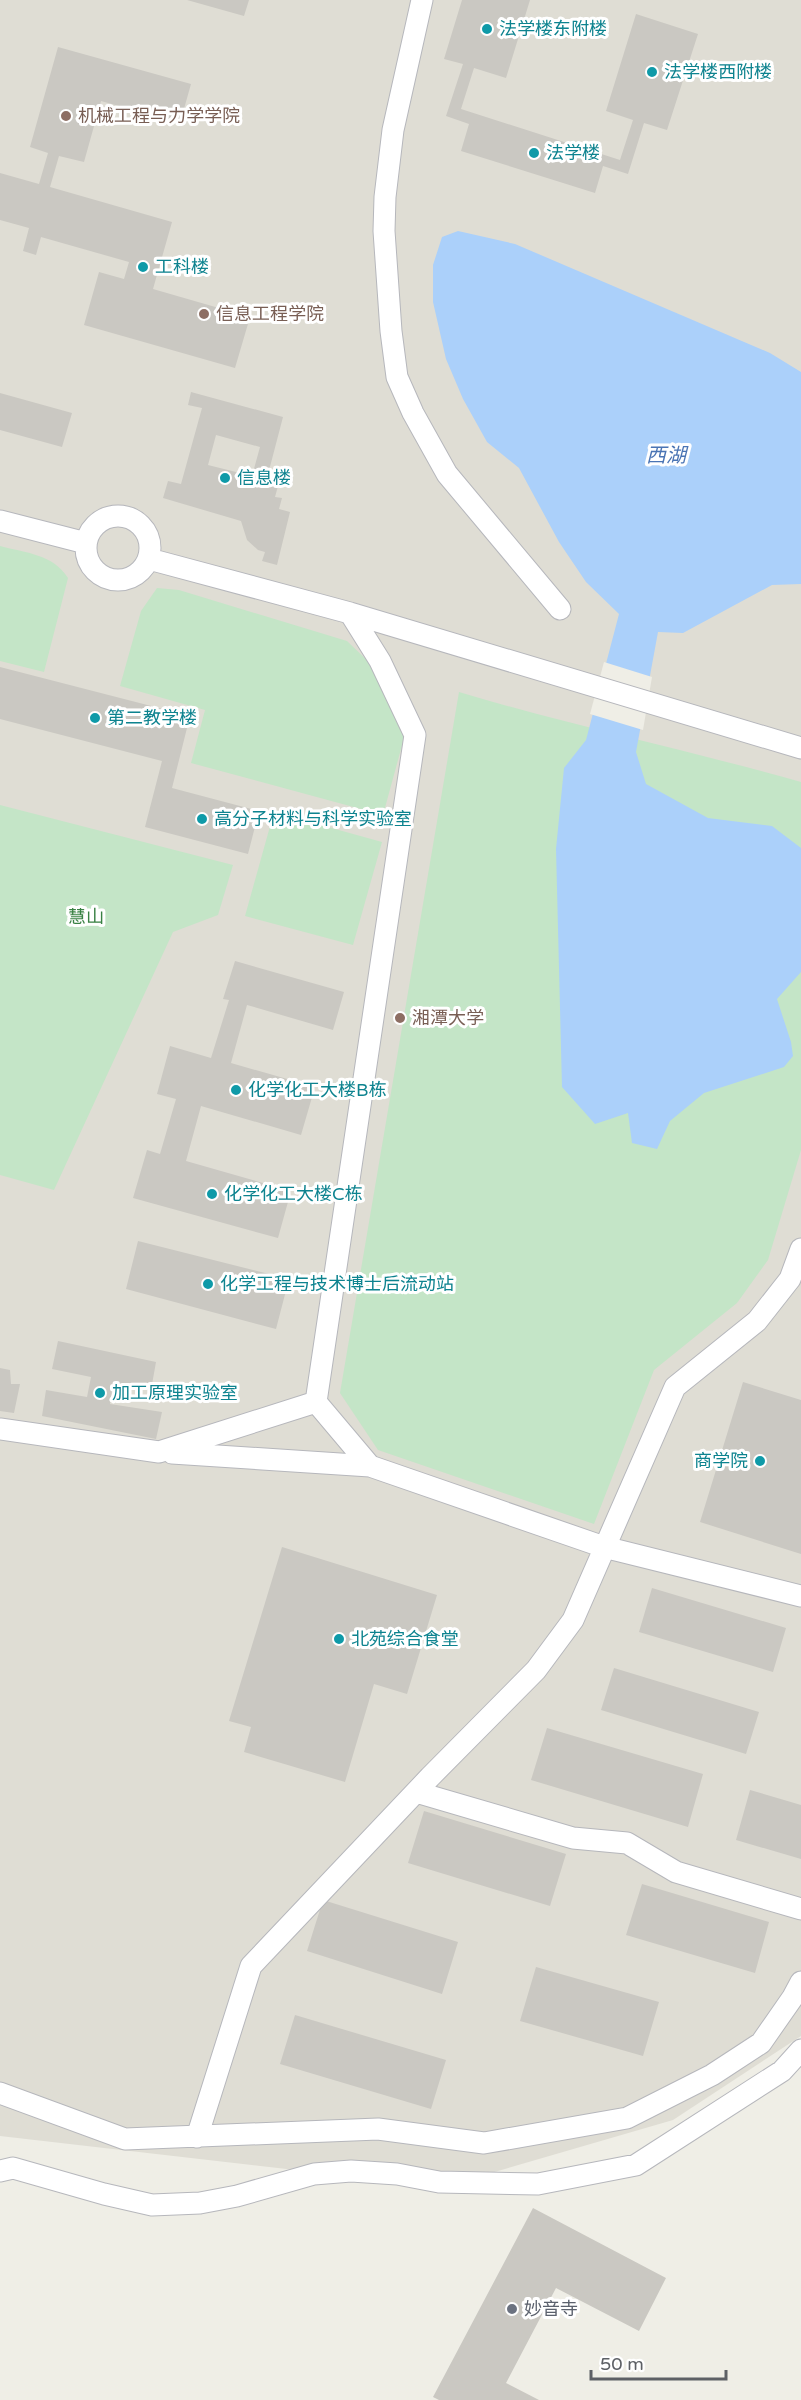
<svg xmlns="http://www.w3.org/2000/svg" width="801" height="2400" font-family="'Varela Round','Noto Sans SC',sans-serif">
<rect width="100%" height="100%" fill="#efeee6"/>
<path fill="#dfddd4" d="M0,0H801V2036L673,2120L443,2187L0,2136Z"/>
<path fill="#c4e5c7" d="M0,546C26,553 53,554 68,578L44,672L0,661Z
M157,588L179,590L347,641L372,665L404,738L383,815L191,763L205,710L120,686L141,611Z
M459,692C572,726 688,750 801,782V1150L768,1260L737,1303L654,1370L594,1524L378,1450L340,1393Z
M0,805L233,865L218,915L173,932L54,1190L0,1175Z
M274,812L382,842L353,945L245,916Z"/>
<path fill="#abd0fa" d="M458,231L515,244L770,353L801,372V584L772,585L683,633L658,632L636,752L646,784L708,818L772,826L801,848V972L777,999L791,1042L793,1056L784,1067L704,1093L670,1121L657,1149L632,1143L628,1113L595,1124L562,1087L556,849L564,768L586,740L619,614L586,582L559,542L519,468L487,442L463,399L446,359L433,302V265L442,237Z"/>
<path fill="#efeee6" d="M604,662L652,677L643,730L590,714Z"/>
<path fill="#cac8c2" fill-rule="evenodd" d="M187,0H249L244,16Z
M462,0H530L506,78L474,68L461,109L620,160L633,120L606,111L636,14L698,34L667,130L644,123L628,174L603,166L595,193L461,151L469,124L446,116L463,64L444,59Z
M58,47L191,84L180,123L101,101L84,162L59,156L50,187L172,222L153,289L250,317L235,368L84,325L99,272L124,279L129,262L41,237L36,255L23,251L29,228L0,220V173L39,184L48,153L30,147Z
M191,392L283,417L266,482L278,486L275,497L282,498L279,509L290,512L277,565L262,561L265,552L258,550L247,540L241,521L163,498L168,481L181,484L202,408L188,405ZM216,435L260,447L252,476L208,465Z
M0,393L72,413L62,447L0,430Z
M0,667L190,716L172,788L259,811L248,854L145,827L162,761L0,719Z
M235,961L344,992L333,1030L247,1005L231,1063L315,1087L301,1135L201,1106L186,1161L291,1191L278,1238L133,1198L147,1150L160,1154L176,1099L157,1094L170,1046L211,1058L229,1000L223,999Z
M138,1241L289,1279L276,1329L126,1289Z
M58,1341L156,1362L151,1390L113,1383L110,1404L162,1412L156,1439L42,1416L46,1390L87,1397L91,1377L52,1369Z
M0,1368L10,1370L11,1384H20L14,1413L0,1411Z
M743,1382L801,1400V1554L700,1522Z
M282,1547L437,1595L407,1694L374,1684L345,1782L244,1752L251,1727L229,1721Z
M652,1588L786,1628L773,1672L639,1632Z
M614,1668L759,1712L746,1754L601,1710Z
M547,1728L703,1774L688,1827L531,1780Z
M750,1790L801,1805V1859L736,1840Z
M424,1811L566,1854L550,1906L408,1863Z
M642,1884L769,1922L755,1973L626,1935Z
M323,1900L458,1942L442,1994L307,1951Z
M536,1967L659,2002L643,2056L520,2021Z
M295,2015L446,2060L431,2109L280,2064Z
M533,2208L666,2278L639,2331L556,2288L506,2383L539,2400H439L433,2397Z"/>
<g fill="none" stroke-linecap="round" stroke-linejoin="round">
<defs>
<path id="street" d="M422,0L393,130L385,197L384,231L391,331L397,377L413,413L447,474L560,609
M86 548a32 32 0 1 1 64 0a32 32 0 1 1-64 0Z
M0,521L86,543
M350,613L801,748
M316,1402L370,1466L604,1547L801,1596
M0,1429L159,1452L316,1402L415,735L380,661L350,613L149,559
M172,1453L370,1466
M416,1792L573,1838L627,1843L676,1872L801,1909
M0,2093L125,2139L378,2129L484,2143L627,2118L712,2075L761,2043L793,1997L801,1982
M197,2137L251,1966L430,1777L536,1670L573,1620L675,1387L757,1321L790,1279L801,1249
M0,2171L13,2168L104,2194L152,2205L200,2203L237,2196L314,2174L351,2171L397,2174L439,2182L538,2184L636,2165L782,2071L801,2050"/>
</defs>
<use href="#street" stroke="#b6b7bc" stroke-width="23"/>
<use href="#street" stroke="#fff" stroke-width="21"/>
</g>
<g fill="#0f9aa8" stroke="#fff" stroke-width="2">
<circle cx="487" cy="29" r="6"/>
<circle cx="652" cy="72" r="6"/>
<circle cx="534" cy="153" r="6"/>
<circle cx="143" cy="267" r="6"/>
<circle cx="225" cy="478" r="6"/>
<circle cx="95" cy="718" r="6"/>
<circle cx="202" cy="819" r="6"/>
<circle cx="236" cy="1090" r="6"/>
<circle cx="212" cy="1194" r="6"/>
<circle cx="208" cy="1284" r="6"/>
<circle cx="100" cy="1393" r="6"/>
<circle cx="760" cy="1461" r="6"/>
<circle cx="339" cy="1639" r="6"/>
</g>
<g fill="#8d6e63" stroke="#fff" stroke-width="2">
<circle cx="66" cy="116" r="6"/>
<circle cx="204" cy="314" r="6"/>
<circle cx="400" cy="1018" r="6"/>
</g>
<circle fill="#6b7280" stroke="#fff" stroke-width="2" cx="512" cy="2309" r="6"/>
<g text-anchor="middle" stroke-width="6" stroke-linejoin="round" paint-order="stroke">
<g font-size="18" fill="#0d838f" stroke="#fff" text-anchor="start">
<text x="499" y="35">法学楼东附楼</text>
<text x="664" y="78">法学楼西附楼</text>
<text x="546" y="159">法学楼</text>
<text x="155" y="273">工科楼</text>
<text x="237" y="484">信息楼</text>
<text x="107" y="724">第二教学楼</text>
<text x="214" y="825">高分子材料与科学实验室</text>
<text x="248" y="1096">化学化工大楼B栋</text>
<text x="224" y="1200">化学化工大楼C栋</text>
<text x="220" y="1290">化学工程与技术博士后流动站</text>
<text x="112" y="1399">加工原理实验室</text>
<text x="748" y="1467" text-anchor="end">商学院</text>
<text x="351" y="1645">北苑综合食堂</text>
</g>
<g font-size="18" fill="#785e54" stroke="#fff" text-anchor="start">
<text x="78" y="122">机械工程与力学学院</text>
<text x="216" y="320">信息工程学院</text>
<text x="412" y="1024">湘潭大学</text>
</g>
<g font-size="18" fill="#398143" stroke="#fff">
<text x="86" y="923">慧山</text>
</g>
<g font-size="18" fill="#5b616d" stroke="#fff" text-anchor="start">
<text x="524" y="2315">妙音寺</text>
</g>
<g font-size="20" font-style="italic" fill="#4a74b4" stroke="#fff">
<text x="666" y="462">西湖</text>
</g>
</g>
<path d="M591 2370v9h135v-9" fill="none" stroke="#5d6065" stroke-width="3"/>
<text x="600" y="2370" font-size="18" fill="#5d6065" stroke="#ffffff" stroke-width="4.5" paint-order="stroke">50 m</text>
</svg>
